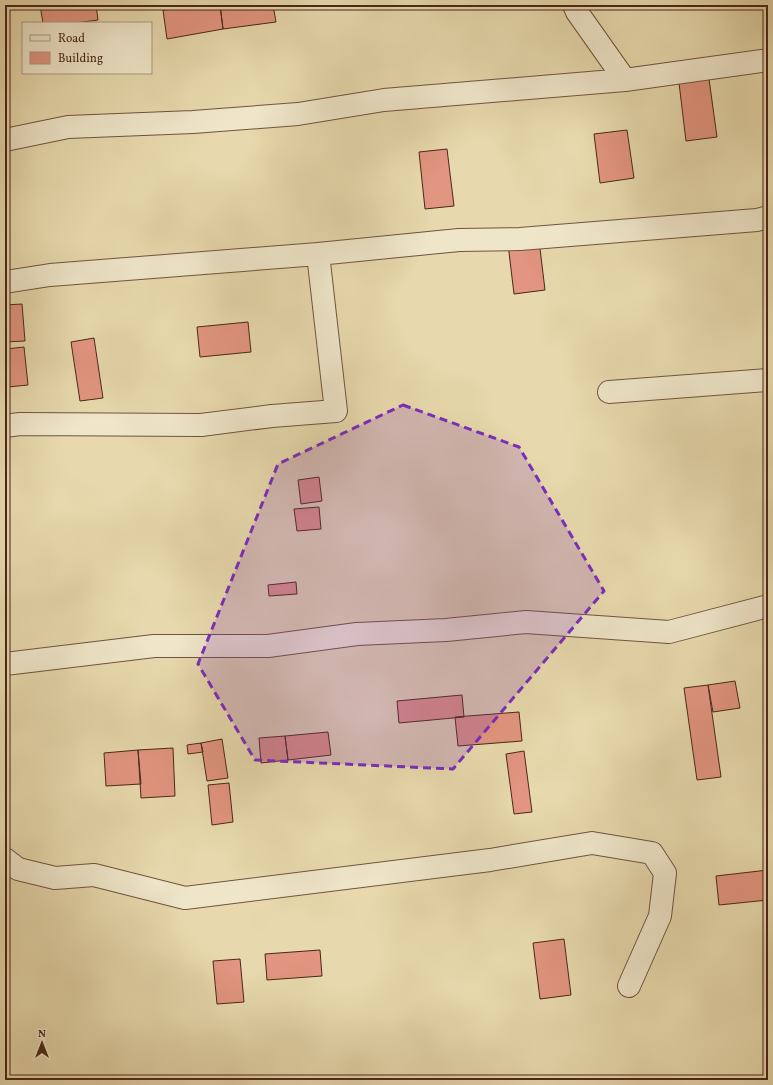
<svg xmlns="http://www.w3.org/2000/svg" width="773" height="1085" font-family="Vollkorn,serif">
<rect width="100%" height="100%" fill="#e7d9ad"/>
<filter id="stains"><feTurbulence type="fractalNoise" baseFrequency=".005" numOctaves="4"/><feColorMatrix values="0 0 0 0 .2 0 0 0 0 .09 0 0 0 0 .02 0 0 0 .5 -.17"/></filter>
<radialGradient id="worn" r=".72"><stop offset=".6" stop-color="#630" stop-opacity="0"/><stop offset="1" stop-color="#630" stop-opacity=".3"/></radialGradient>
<path fill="#e29580" stroke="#4a2718" d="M40,5H96L98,20L75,23H43Z
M220,5L223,29L167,39L163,10Z
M220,5H273L276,22L223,29Z
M709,79L717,137L686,141L679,83Z
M627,130L634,178L600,183L594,134Z
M447,149L454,206L425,209L419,152Z
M539,240L545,290L514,294L508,244Z
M22,304L25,341L5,342V305Z
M248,322L251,352L200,357L197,327Z
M94,338L103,398L80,401L71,342Z
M24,347L28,385L8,387L5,363V349Z
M319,477L322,501L301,504L298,480Z
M319,507L321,529L297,531L294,509Z
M296,582L297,594L269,596L268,585Z
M735,681L740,708L713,712L708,685Z
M708,685L721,777L697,780L684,688Z
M462,695L464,717L399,723L397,701Z
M519,712L522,741L458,746L455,717Z
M328,732L331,755L288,760L285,736Z
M285,736L288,760L261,763L259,738Z
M222,739L228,778L207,781L201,743Z
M201,743L203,752L188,754L187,745Z
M173,748L175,796L141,798L138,750Z
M138,750L141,784L106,786L104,753Z
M524,751L532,812L514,814L506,754Z
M229,783L233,822L212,825L208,785Z
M768,870V900L719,905L716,876Z
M564,939L571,995L540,999L533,943Z
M320,950L322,976L267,980L265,954Z
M240,959L244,1002L217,1004L213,961Z"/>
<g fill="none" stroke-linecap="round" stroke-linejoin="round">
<defs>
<path id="minor" d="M574,5L577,12L625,80
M5,140L68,127L193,122L298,114L384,100L625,80L768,60
M5,282L50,275L318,254L459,240L520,239L757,220L768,217
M609,392L768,380
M5,426L20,424L201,425L272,416L336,411L318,254
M5,664L154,646H268L357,634L446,630L526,622L669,632L768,606
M5,859L18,869L55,878L94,875L185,898L490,860L592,843L652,853L665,873L660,916L629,986"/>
</defs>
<use href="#minor" stroke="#71543d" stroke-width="24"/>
<use href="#minor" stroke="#efe6ca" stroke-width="22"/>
</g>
<path fill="#7b2cbf" fill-opacity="0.2" stroke="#7b2cbf" stroke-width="3" stroke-dasharray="8 5" stroke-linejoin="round" d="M403,405L519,447L604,591L453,769L255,760L198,664L278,464Z"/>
<rect width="773" height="1085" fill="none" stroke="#e7d9ad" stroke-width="20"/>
<rect x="6" y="6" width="761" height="1073" fill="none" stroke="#4a2718" stroke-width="2"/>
<rect x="10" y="10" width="753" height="1065" fill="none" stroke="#4a2718"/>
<rect x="22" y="22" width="130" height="52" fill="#efe6ca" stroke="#ad9a83"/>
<rect x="30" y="35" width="20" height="6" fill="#efe6ca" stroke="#ad9a83"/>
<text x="58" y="42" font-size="12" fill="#4a2718">Road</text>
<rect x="30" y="52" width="20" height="12" fill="#e29580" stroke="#ad9a83"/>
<text x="58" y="62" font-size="12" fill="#4a2718">Building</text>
<g transform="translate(42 1043)" stroke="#efe6ca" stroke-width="3" paint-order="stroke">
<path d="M0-3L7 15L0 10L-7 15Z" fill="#4a2718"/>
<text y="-6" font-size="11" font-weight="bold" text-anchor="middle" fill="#4a2718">N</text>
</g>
<rect width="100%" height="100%" filter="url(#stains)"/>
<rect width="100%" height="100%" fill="url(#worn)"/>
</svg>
